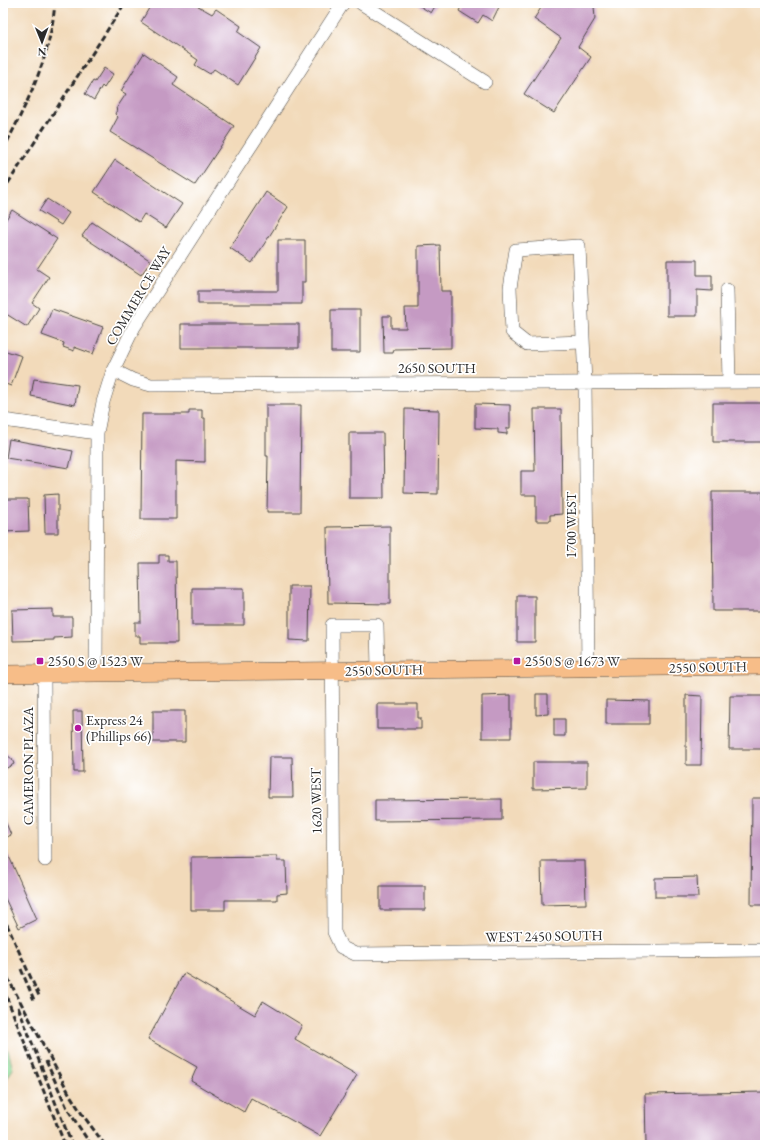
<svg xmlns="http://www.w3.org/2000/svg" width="768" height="1148" font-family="'EB Garamond',serif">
<rect width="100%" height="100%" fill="#fff"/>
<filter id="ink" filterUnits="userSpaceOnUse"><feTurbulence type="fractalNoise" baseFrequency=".025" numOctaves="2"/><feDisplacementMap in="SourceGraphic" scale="8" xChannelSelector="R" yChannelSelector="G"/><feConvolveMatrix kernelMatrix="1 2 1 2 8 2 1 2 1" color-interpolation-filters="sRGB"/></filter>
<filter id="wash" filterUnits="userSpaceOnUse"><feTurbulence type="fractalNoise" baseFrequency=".012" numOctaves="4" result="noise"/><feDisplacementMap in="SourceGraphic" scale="16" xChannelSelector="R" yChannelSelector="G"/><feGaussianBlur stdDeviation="0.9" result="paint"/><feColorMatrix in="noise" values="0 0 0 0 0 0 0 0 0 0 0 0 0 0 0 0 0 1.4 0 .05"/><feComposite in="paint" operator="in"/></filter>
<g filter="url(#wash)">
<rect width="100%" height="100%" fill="#f2daba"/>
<path fill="#8fdb99" stroke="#5d8362" d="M3,1050H8L13,1069L3,1084Z"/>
<g id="blocks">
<path fill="#c59ac3" d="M152,3H193L212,14L216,9L241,26L238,32L261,48L238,85L214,69L210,74L195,65L198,60L141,22Z
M415,3H437L431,13Z
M463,3H501L492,21L483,15L478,23L459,11Z
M544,3H589L594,6L595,19L578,47L591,57L554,113L524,94L561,38L534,19Z
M144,53L178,77L173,85L234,126L195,185L110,132L118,117L115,114L117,110L116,109L126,94L121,91Z
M104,68L113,74L104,88L102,86L94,100L85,94L93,81L95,82Z
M115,160L182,204L166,228L144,214L139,222L94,192Z
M266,192L288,207L252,263L230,248Z
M47,199L69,213L61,225L39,211Z
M12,210L57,239L37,269L49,277L32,303L39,308L27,327L3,312V224Z
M92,222L151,261L141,275L82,236Z
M278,240H305V282H302V304H198V291H278Z
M440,245L441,291H451V348L394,349L393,353H384L383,316H391V328H406L405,308H418V246Z
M667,260H697V275H712V291L697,290V316H667Z
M52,309L103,327L93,354L74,347V351L63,347L64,343L42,335Z
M331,310H360V352H331Z
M181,324H299V348H181Z
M3,350L22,356L11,386L3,383Z
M34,379L78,385L75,405L31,396Z
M713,403H765V442H713Z
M475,404L510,405V428H507V434L498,433V429L475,428Z
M266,405H301L300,512H267L268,456H266Z
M405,409L439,410L438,494L404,493Z
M534,409H561L562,514L550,515V521H536V495H521V471H535Z
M189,410H202V418H205V462L176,461V519H141L142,414H189Z
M349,433H383L384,498H349Z
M9,439L73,451L69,468L6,458Z
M712,492H763V534H765V611H713Z
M58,494V533H45L44,495Z
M3,499H28L29,531L3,532Z
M390,526V604L328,603L327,527Z
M159,555H168V561H176L177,643H140V636H135V622H141L140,563H159Z
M289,586H310L309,641L289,640Z
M192,588H244V625H192Z
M517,596H535V642H517Z
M53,609V617H72V637L54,638V640L13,641L12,610Z
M536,694H548V714L536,715Z
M511,695V738H482V696Z
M686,695L702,696L701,765H686Z
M730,696H765V749H729Z
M606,700L649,701V724H606Z
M377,704H418V718H421V729H377Z
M73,711H82L83,772H74Z
M153,711H185V742H153Z
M554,719H565V736H554Z
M3,752L12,759L14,764L3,770Z
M269,757H292L293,797H268Z
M533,762H587V788L533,789Z
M752,798H765V905H751Z
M502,799V820L375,821V800Z
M3,816L11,835L3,839Z
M3,843L37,919L19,928L3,894Z
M277,856V861H286L287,893L277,894V900H225V910H191V857Z
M541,861H585L586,904L542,905Z
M697,877L698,897H655V878Z
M380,886H425V910H380Z
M184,973L255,1015L263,1001L302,1025L295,1039L357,1075L320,1136L251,1098L244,1112L191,1081L197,1067L148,1039Z
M765,1092V1145H646L645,1094Z"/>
</g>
</g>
<g filter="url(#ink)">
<use href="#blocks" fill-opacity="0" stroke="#494540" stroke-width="1"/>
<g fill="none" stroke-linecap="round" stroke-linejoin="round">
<defs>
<path id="minor" d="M361,3L485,82
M727,290L729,382
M583,342L527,344L512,332L510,288L516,250L579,246L585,383L588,668
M113,370L133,380L151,385L765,382
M3,420L97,433
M378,670L377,625H332L334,932L341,947L355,954L765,950
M44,673L45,860
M96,673L97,433L103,402L113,370L134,327L343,3"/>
<path id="major" d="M3,674L765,666"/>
</defs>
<use href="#minor" stroke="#494540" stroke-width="14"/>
<use href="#major" stroke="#494540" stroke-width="18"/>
<use href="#minor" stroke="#fff" stroke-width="13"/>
<use href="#major" stroke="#f7bd88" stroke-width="17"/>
<path stroke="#2b2b2b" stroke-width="3" stroke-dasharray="6 3" stroke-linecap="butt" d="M3,150C28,101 50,59 55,3
M3,191L125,3
M3,916L40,998
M3,969L70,1095L82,1114L105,1145
M21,969L34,1000
M3,988L65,1145
M18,1007L72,1145
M46,1061L68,1110L91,1145"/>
</g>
</g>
<g fill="#b5179e" stroke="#fff" stroke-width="1.5">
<rect x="36" y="657" width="8" height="8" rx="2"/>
<rect x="513" y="657" width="8" height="8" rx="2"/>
<circle cx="78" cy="728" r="4"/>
</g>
<g text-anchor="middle" stroke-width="3.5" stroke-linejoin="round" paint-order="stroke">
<g font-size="14" fill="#2b2b2b" stroke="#fff">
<text transform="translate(138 296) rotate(-59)" y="5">COMMERCE WAY</text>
<text x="437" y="373">2650 SOUTH</text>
<text transform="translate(571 525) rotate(-90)" y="5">1700 WEST</text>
<text transform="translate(708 667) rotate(-1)" y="5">2550 SOUTH</text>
<text transform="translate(384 670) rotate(-1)" y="5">2550 SOUTH</text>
<text transform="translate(28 766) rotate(-90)" y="5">CAMERON PLAZA</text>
<text transform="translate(316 801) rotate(-91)" y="5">1620 WEST</text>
<text transform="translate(544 936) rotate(-1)" y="5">WEST 2450 SOUTH</text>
</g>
<g font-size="14" fill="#2b2b2b" stroke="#fff" text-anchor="start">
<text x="48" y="666">2550 S @ 1523 W</text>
<text x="525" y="666">2550 S @ 1673 W</text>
<text x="86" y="725">Express 24<tspan x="86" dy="16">(Phillips 66)</tspan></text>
</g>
</g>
<rect width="768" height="1148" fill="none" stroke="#fff" stroke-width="16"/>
<g transform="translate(42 42) rotate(179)" stroke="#ffffff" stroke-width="3" paint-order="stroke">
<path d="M0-3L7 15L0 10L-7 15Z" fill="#2b2b2b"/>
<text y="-6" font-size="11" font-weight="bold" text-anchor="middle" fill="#2b2b2b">N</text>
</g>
</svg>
